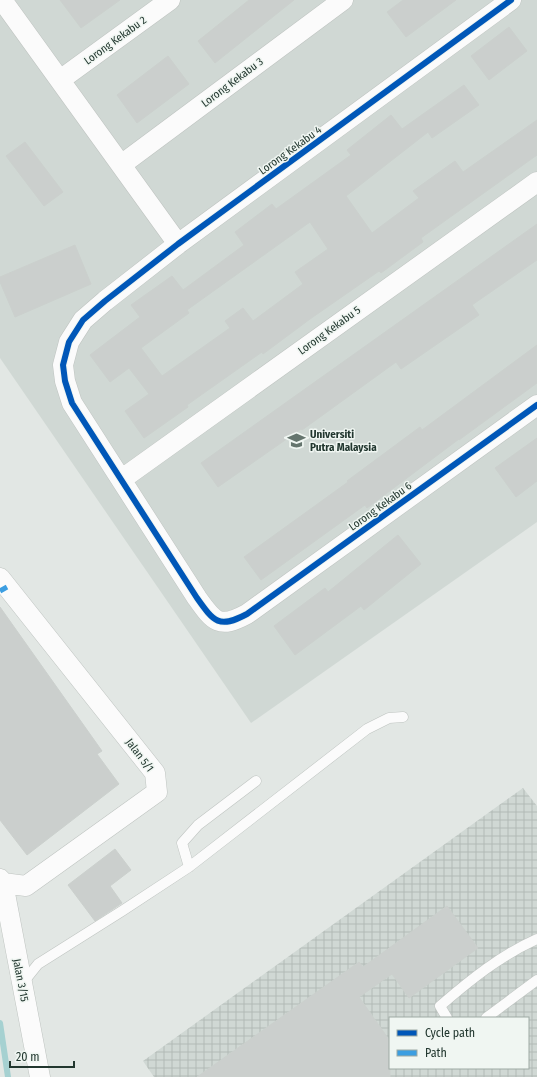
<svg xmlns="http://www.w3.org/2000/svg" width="537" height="1077" font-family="'Fira Sans Condensed',sans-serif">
<defs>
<pattern id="industrial-grid" width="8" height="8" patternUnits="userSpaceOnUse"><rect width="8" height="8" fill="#d0d8d4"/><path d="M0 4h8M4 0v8" fill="none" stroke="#b2bab6"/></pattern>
</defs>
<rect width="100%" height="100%" fill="#e2e7e4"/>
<path fill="#d0d8d4" d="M0,0H537V522L251,723L0,358Z"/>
<path fill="url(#industrial-grid)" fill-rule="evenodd" d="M523,788L537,806V1077H154L143,1061ZM390,1018H528V1068H390Z"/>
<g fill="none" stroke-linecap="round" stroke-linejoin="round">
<path stroke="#a6d1d1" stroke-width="6" d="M0,1023L8,1077"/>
</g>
<path fill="#cbcfcd" stroke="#cbd0cd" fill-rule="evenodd" d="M60,0H120L81,28Z
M249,0H294L215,63L198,41Z
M403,0H456L406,37L387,12Z
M509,27L527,51L489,80L471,56Z
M168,56L189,84L137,123L117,95Z
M464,85L479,105L432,138L428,132L346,196L372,233L419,198L413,191L455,161L463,172L537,120V155L421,238L423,242L381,273L379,271L310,319L263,354L262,352L187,405L188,407L144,438L125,411L149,394L129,368L110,382L90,355L140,317L131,305L172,276L183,290L244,245L235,232L272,204L276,209L351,155L347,150L391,115L402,129ZM310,222L328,249L295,272L303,284L253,321L243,308L225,321L230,328L162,376L141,348L189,313L187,310Z
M25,142L63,192L44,206L6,156Z
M537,224V260L472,305L479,315L401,369L396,362L302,430L301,429L218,487L201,463Z
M75,245L91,284L15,317L0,282V277Z
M537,345V383L459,440V439L367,508L365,505L261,580L244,557L348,482L347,481L420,427L422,430Z
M537,438V481L516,497L495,468Z
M398,535L421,564L364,610L361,606L295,655L274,626L325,588L328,592Z
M0,607L102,751L97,754L119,784L27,855L0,820Z
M115,849L131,870L110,886L122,903L95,921L68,885Z
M447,906L478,948L409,998L392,974L359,997L390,1041V1077H197L359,962L363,967Z"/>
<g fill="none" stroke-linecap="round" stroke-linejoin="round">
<defs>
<path id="lane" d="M189,867L182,843L198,825L256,781
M22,984L38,964L122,911L189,867L367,729L389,718L403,717
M447,1018L440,1006C470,980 501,955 537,939
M486,1018L537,980"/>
<path id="street" d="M2,0L178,244
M511,0L178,244L105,301L83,320L69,342L63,365L65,381L72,403L197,598C214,622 219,629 247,614L537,405
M60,80L170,0
M121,165L343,0
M122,479L537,182
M0,578L155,773L157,792L26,886L3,883
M0,879L3,883L40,1077"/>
</defs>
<use href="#lane" stroke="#bfc4c1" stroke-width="11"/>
<use href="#street" stroke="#bfc4c1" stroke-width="21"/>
<use href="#lane" stroke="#fbfbfb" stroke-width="10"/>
<use href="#street" stroke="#fbfbfb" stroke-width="20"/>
<path stroke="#3c9ee1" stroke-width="5" stroke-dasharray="10 5" stroke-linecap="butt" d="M0,591L7,587"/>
<defs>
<path id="cycleway" d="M511,0L178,244L105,301L83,320L69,342L63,365L65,381L72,403L197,598C214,622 219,629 247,614L537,405"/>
</defs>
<use href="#cycleway" stroke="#f0f6f2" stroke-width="8"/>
<use href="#cycleway" stroke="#0057b8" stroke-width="6"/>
</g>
<defs>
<symbol id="university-bare" viewBox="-9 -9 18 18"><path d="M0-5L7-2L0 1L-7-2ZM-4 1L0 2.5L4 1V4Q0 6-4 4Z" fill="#65756e" stroke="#f0f6f2" stroke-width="2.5" paint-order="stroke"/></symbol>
</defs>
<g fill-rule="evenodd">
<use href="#university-bare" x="284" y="428" width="25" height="25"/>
</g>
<g text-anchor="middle" stroke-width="3" stroke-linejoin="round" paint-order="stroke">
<g font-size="11" fill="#22372f" stroke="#f0f6f2">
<text transform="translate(115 40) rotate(-36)" y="4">Lorong Kekabu 2</text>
<text transform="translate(232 82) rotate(-37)" y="4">Lorong Kekabu 3</text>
<text transform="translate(290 150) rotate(-36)" y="4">Lorong Kekabu 4</text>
<text transform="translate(329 330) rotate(-36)" y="4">Lorong Kekabu 5</text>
<text transform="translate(380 506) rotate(-36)" y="4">Lorong Kekabu 6</text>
<text transform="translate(140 755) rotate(53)" y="4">Jalan 5/1</text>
<text transform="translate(21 980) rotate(79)" y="4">Jalan 3/15</text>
</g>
<g font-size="11" font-weight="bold" fill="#22372f" stroke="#f0f6f2" text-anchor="start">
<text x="310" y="438">Universiti<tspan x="310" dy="13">Putra Malaysia</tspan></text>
</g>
</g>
<rect x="389" y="1017" width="140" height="52" fill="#f0f6f2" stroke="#9eaaa4"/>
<rect x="397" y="1030" width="20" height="6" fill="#0057b8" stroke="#9eaaa4"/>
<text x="425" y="1037" font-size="12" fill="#22372f">Cycle path</text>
<rect x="397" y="1050" width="20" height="6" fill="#3c9ee1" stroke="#9eaaa4"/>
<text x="425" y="1057" font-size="12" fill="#22372f">Path</text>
<path d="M10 1061v6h64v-6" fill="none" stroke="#22372f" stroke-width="2"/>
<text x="16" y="1061" font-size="12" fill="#22372f" stroke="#f0f6f2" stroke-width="3" paint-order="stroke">20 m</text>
</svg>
